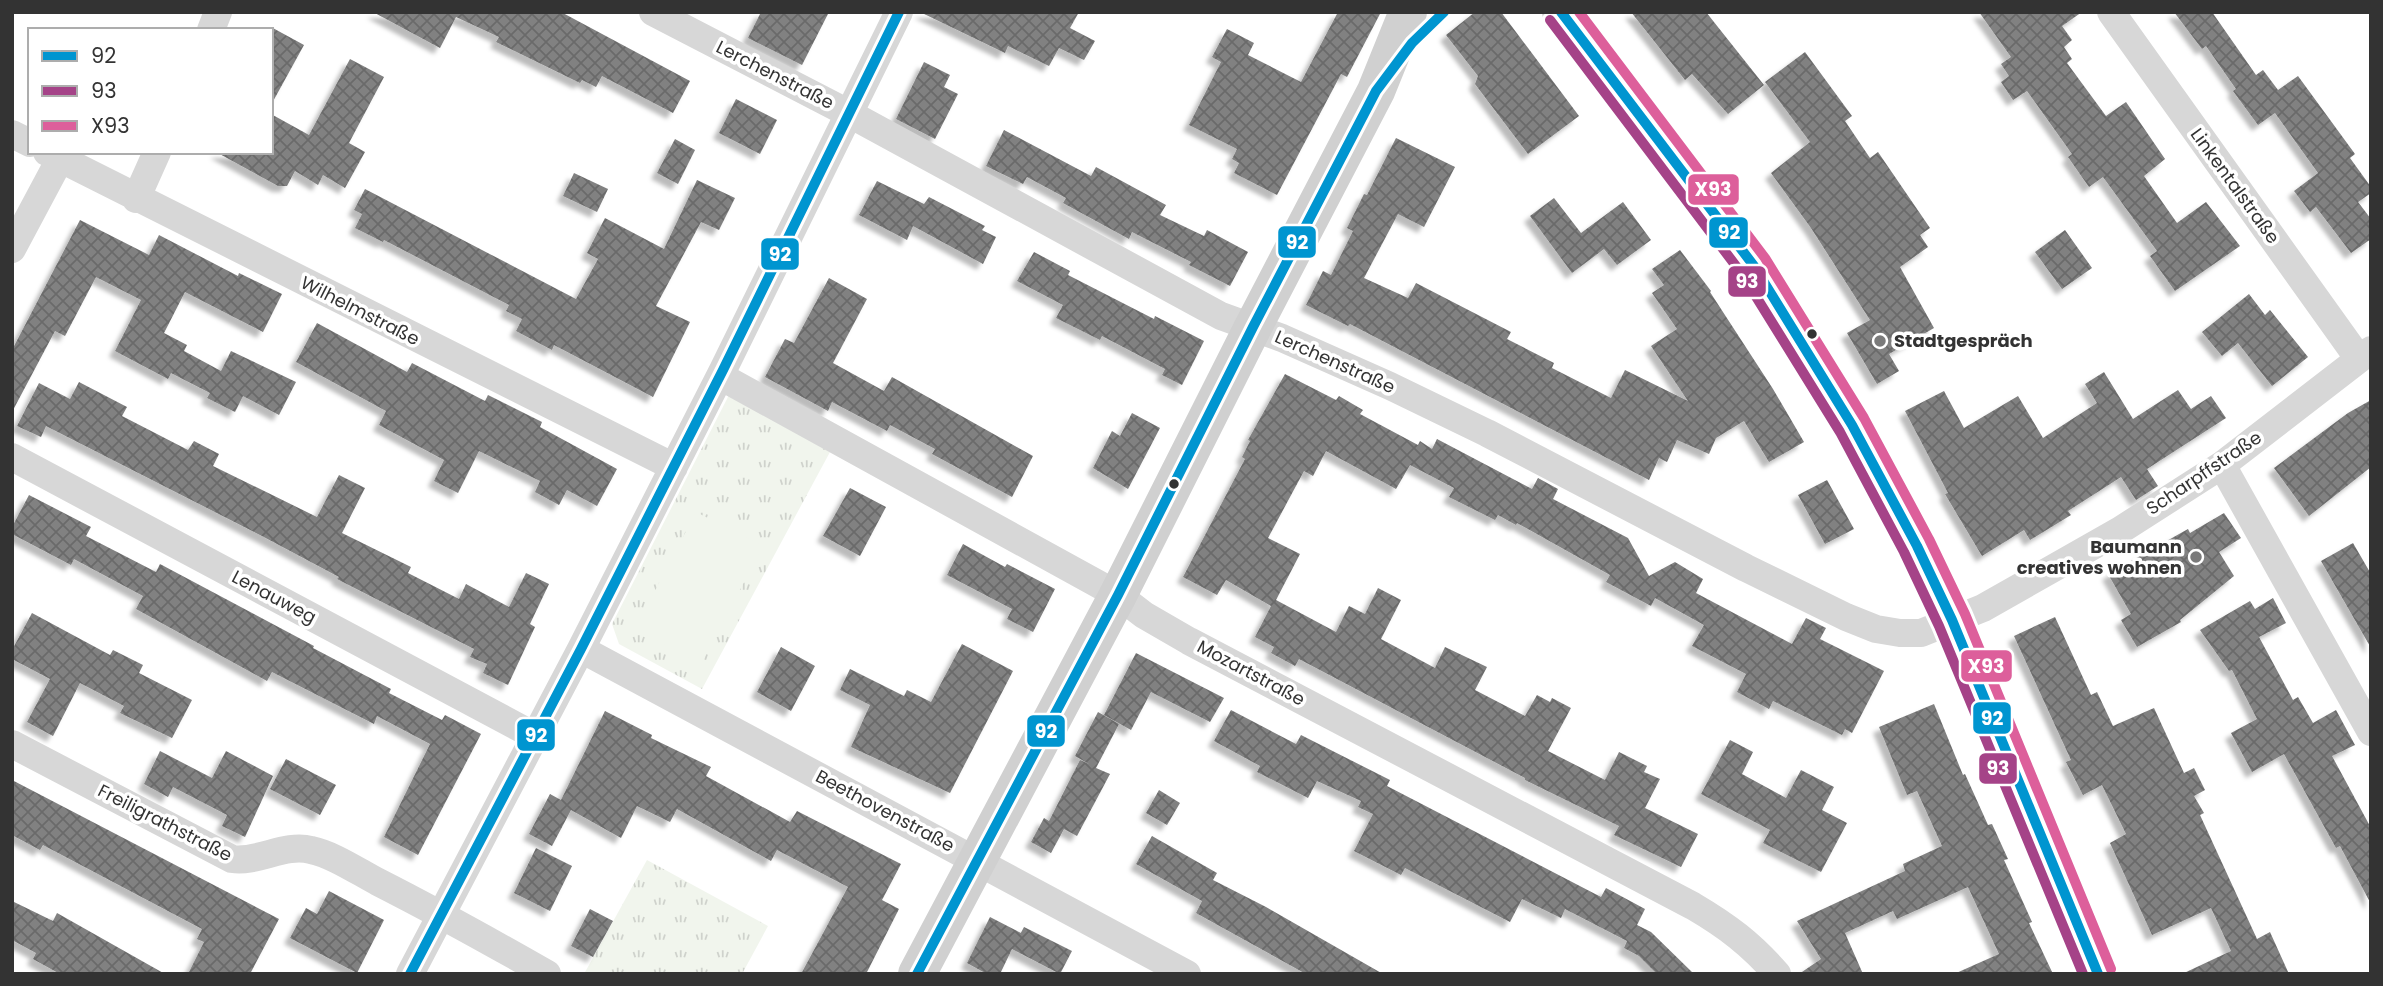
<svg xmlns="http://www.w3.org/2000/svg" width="2383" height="986" font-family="Poppins,sans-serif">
<defs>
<pattern id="park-tufts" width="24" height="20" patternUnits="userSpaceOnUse" patternTransform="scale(1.75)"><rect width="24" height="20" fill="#f1f5ed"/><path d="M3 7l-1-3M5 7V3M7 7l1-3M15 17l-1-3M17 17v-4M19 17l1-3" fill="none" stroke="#cfd2cc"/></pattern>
<pattern id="building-cross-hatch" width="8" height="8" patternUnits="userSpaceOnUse" patternTransform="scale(1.75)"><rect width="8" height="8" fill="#818181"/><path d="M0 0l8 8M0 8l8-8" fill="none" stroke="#6a6a6a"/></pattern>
<filter id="shadow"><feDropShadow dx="-6" dy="6" stdDeviation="2" flood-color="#0004"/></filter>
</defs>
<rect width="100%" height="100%" fill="#fff"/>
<path fill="url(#park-tufts)" d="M729,395L830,452L702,689L619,644L612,624Z
M647,860L768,926L742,974H684L680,972L679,974H584Z"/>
<path fill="#f1f5ed" d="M696,512L763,546L701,664L635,629Z"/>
<path fill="url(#building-cross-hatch)" filter="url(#shadow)" d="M373,12H561L690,81L673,113L602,76L596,87L582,80L580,83L496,42L499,37L456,17L440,48Z
M761,12H829L802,65L748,38Z
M920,12H1079L1070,28L1095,41L1084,60L1059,48L1049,66L1008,46L1005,53Z
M1338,12H1381L1347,77L1341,74L1277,195L1234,173L1239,163L1232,159L1237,149L1189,125L1221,62L1212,57L1227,29L1254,43L1248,55L1301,82Z
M1475,12H1501L1579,116L1528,154L1475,84L1478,76L1446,35Z
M1631,12H1706L1764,85L1728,114L1692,74L1685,80Z
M1979,12H2082L2062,26L2072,40L2064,47L2072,59L2067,63L2106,116L2126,102L2165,159L2144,176L2177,223L2206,202L2240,246L2175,291L2150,256L2157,251L2103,177L2089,187L2068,157L2072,154L2027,91L2013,100L2001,82L2009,76L2001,64L2011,57Z
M2174,12H2212L2256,75L2263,70L2278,90L2298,76L2355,154L2350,158L2371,187V193L2358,202L2371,219V239L2351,253L2316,207L2310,212L2294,191L2318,173L2275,113L2258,125L2233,91L2236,89L2206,46L2202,49Z
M271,27L304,45L271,105Z
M1805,52L1852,116L1845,121L1870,158L1878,152L1930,228L1920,235L1928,247L1900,267L1934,328L1889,354L1899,371L1877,384L1847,333L1870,320L1811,228L1771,173L1810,142L1765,82Z
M350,59L384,77L349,143L365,152L345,188L323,175L318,185L295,171L287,186H278L216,152H271V114L309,135Z
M924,62L950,75L944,87L958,94L935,139L896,119Z
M736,99L777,120L760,154L719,133Z
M1004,130L1091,176L1096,167L1166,205L1160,215L1204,236L1207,230L1248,252L1230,286L1189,265L1191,262L1132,232L1129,239L1063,203L1066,198L1027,177L1023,184L986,166Z
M1396,138L1455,167L1424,227L1398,214L1364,278L1408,298L1416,283L1511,332L1507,339L1554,363L1552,368L1611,398L1625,370L1688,401L1651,346L1677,329L1652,293L1664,285L1652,269L1680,250L1711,291L1710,292L1773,389L1804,442L1769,462L1744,421L1716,438L1709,454L1677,440L1667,462L1659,458L1649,480L1350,324L1348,326L1306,305L1323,271L1331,275L1353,231L1347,228L1364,194L1367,195Z
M675,139L695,150L678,184L657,173Z
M574,173L608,189L597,212L563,196Z
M697,180L735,198L719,230L701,222L656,306L690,322L653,397L554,345L552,350L516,331L522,319L506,311L509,305L384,240L383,242L355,228L362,214L354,210L365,189L576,299L598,259L587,253L605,218L664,249Z
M877,181L924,204L929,197L985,226L982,230L996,237L983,264L913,226L907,240L859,215Z
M1554,198L1581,233L1623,202L1651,240L1617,265L1604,249L1572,273L1530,216Z
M80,220L149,255L159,235L238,276L239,273L282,294L263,332L185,292L164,333L187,345L184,351L221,371L231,351L296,382L279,415L243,396L235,412L207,398L210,393L171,373L168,379L115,351L141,300L96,277L65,336L55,331L12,412V350Z
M2065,230L2092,268L2062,289L2035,252Z
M1034,252L1070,271L1068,275L1154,319L1155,316L1204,341L1182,385L1162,375L1165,369L1102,336L1100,340L1056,318L1063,305L1017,281Z
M829,278L867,299L833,363L884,391L892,377L1033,456L1012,497L932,454L935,449L890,425L887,431L832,402L828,411L765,377L785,339L794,343Z
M2249,294L2265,315L2270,310L2308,357L2272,386L2238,343L2222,356L2202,332Z
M317,323L407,372L412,363L485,401L488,395L542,422L540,427L617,469L597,506L567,490L559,505L535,492L540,481L479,451L458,493L434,481L444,460L379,425L386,411L296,362Z
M2104,372L2133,419L2178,390L2191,409L2211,396L2226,418L2147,469L2158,486L2136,500L2121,477L2068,511L2071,515L2030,540L2024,530L1982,556L1945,494L1948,493L1905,411L1944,391L1964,428L2018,396L2043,438L2097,403L2085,384Z
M1285,374L1336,400L1339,396L1363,410L1360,414L1418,445L1420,441L1432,449L1437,439L1532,489L1538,478L1558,489L1553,499L1628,538L1649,576L1675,562L1703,579L1696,593L1792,644L1806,618L1826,628L1820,639L1884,671L1852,733L1845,729L1842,735L1773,701L1769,709L1737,692L1746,674L1692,646L1704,625L1655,598L1651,606L1606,582L1610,575L1517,523L1516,525L1498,515L1495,520L1449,497L1454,488L1410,465L1396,489L1326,451L1313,476L1304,471L1268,538L1300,554L1276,600L1336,632L1349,606L1365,614L1378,588L1401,600L1381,639L1435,668L1445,647L1487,667L1475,690L1525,716L1537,695L1550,702L1552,698L1571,708L1548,751L1605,780L1619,752L1647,766L1644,772L1660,779L1645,808L1698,834L1681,867L1614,835L1619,826L1525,780V778L1411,718L1299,659L1295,666L1271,653L1274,647L1255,637L1271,606L1226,580L1217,595L1183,577L1245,459L1242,457L1250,441L1248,440Z
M79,382L127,407L122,416L188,450L194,441L219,454L213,466L317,517L339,475L365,488L342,533L411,567L408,573L459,599L466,584L509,607L526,573L549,584L530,624L535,627L508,685L483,673L487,664L470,657L474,649L337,579L339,577L262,536L46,426L41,437L17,426L39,383L70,399Z
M2371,400V467L2309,516L2274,468L2348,413Z
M1132,413L1160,428L1128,489L1093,468L1112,431L1120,436Z
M1827,480L1854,529L1825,544L1798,495Z
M850,488L886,507L860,556L823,536Z
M29,495L91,527L86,536L156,572L160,564L314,646L313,648L391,689L389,693L442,720L445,715L481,734L418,855L384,837L430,744L377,716L374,724L272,672L267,681L136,609L143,596L74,559L71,565L12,534V527Z
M2224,513L2241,538L2219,552L2234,576L2180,620L2181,622L2137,647L2121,620L2131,614L2108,574L2188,529L2190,533Z
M2353,543L2371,574V648L2321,561Z
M963,544L1005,567L1007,564L1055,589L1033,632L1007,619L1012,609L947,575Z
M2273,598L2286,623L2259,637L2293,700L2298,697L2313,723L2336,710L2355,745L2332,756L2371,828V904L2340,846L2336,848L2284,754L2252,772L2231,733L2257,719L2232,670L2229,671L2200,630L2250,601L2255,609Z
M32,613L110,655L113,650L143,665L139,673L192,700L172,738L120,713L124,706L80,683L53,736L27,722L50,679L12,659V650Z
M2055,617L2091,695L2097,692L2113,726L2154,708L2184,773L2194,768L2205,790L2194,796L2204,813L2200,815L2257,939L2270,932L2289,974H2182L2231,951L2211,908L2152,935L2110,843L2126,834L2102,785L2083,795L2066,762L2071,760L2014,636Z
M962,644L1013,671L950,793L851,747L870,705L840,690L850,669L904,696L907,690L931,702Z
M781,647L815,666L791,711L757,692Z
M1136,653L1224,698L1210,722L1151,692L1131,730L1104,715Z
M1934,704L1963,775L1965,774L1988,825L1992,824L2008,859L2004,860L2032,922L2029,923L2053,974H1954L1999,954L1968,887L1897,919L1893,911L1845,933L1863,974H1799L1821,959L1797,921L1905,871L1903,864L1942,846L1917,791L1907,795L1879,727Z
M1231,710L1296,744L1301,735L1390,780L1387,786L1601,897L1606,888L1645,909L1637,925L1651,932L1694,974H1657L1639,956L1624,948L1627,941L1565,909L1561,918L1522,899L1510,922L1405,868L1401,875L1354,851L1373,814L1358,807L1361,801L1317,781L1308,798L1257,772L1260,766L1214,741Z
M605,711L652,735L651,738L711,767L706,776L790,822L797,811L901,864L882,900L899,909L866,974H801L848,887L777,850L771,861L677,809L670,822L637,806L621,838L571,810L552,846L529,834L550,794L561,800Z
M1098,712L1119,724L1096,768L1110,774L1077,836L1064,829L1051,853L1031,842L1044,818L1049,821L1080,760L1089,764L1075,756Z
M1730,740L1753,752L1742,774L1786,798L1801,770L1834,787L1822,810L1847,823L1821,872L1763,843L1770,830L1701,794Z
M160,751L212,778L226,751L273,776L245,837L222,826L227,815L173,787L168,797L144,784Z
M286,759L336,785L320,815L270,789Z
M12,780L279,919L250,974H188L204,942L197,939L202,929L43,845L40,850L12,835Z
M1159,790L1180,803L1167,825L1146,813Z
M1152,836L1217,873L1213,880L1266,907L1383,974H1306L1196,913L1202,901L1136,864Z
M536,848L572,866L550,911L514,893Z
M329,891L384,920L357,973L290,938L306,908L317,914Z
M12,901L53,921L57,913L165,974H60L33,959L36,953L12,940Z
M590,909L613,921L593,957L571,946Z
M990,917L1021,933L1017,940L1024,927L1072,951L1060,974L1012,949L1000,974H987L967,963Z"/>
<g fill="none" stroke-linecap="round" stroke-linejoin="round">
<path stroke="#d7d7d7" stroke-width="14" d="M1407,48L1444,12"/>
<path stroke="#d7d7d7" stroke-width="28" d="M653,12L848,113L1221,316L1282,338L1390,386L1487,433L1746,568L1846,617L1876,629L1900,633H1921L1983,608L2119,531L2222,465L2371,350
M2111,12L2359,359
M211,30L218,12
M12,134L30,143
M47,152L674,467
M136,199L157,152
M12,249L60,159
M720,376L1118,595L1144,615L1189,641L1693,906C1727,926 1751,944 1777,974
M12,457L535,736
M2222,465L2371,732
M581,649L1187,974
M12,744L232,859C258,863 285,843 311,850C334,855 357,871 378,882C435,911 491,942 547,974
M410,974L581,649L723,370L899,12"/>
<path stroke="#d0d0d0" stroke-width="38" d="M1561,12L1754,266L1852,425L1917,546L1952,620L2098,974
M917,974L1118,595L1253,327L1376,91L1408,12"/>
<defs>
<path id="bus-1" d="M1561,12L1754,266L1852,425L1917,546L1952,620L2098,974
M410,974L581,649L723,370L899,12
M917,974L1118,595L1253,327L1376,91L1412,43L1444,12"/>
<path id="bus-2" d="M1550,20L1742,274L1840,432L1904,552L1939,626L2083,974"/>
<path id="bus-3" d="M1579,12L1765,258L1864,418L1929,539L1965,614L2111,969"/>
</defs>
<use href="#bus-1" stroke="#fff" stroke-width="16"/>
<use href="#bus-2" stroke="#fff" stroke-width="16"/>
<use href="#bus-3" stroke="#fff" stroke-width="16"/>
<use href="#bus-1" stroke="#0095d0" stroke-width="10"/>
<use href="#bus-2" stroke="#a54388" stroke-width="10"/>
<use href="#bus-3" stroke="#dd5f9b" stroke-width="10"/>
</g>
<g fill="#333" stroke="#fff" stroke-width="2.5">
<circle cx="1812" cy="334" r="6"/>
<circle cx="1174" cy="484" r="6"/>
</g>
<g fill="#7a7a7a" stroke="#fff" stroke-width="2.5">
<circle cx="1880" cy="341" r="7"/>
<circle cx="2196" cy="557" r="7"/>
</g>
<g text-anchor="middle" stroke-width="7" stroke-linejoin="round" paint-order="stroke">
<g font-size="18" fill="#333" stroke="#fff">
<text transform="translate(775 75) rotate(27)" y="6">Lerchenstraße</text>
<text transform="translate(2235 186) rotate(54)" y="6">Linkentalstraße</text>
<text transform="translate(360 311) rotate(27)" y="6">Wilhelmstraße</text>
<text transform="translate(1335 362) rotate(24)" y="6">Lerchenstraße</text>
<text transform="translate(2204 473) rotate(-34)" y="6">Scharpffstraße</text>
<text transform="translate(274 597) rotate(28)" y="6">Lenauweg</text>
<text transform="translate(1251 673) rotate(28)" y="6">Mozartstraße</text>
<text transform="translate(885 811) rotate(28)" y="6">Beethovenstraße</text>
<text transform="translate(165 823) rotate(27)" y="6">Freiligrathstraße</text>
</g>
<g font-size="18" font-weight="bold" fill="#333" stroke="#fff" text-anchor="start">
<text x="1894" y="347">Stadtgespräch</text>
<text x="2182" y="553" text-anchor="end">Baumann<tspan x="2182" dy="21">creatives wohnen</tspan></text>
</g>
</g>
<g stroke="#fff" stroke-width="2.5">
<rect x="1687" y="173" width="53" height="33" rx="7" fill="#dd5f9b"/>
<rect x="1708" y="216" width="41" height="33" rx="7" fill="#0095d0"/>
<rect x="1277" y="225" width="40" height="34" rx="7" fill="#0095d0"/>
<rect x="760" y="237" width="40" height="34" rx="7" fill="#0095d0"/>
<rect x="1727" y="265" width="40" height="33" rx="7" fill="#a54388"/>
<rect x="1960" y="649" width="53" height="34" rx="7" fill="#dd5f9b"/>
<rect x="1972" y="701" width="40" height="34" rx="7" fill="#0095d0"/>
<rect x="1026" y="714" width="40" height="34" rx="7" fill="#0095d0"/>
<rect x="516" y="718" width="40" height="34" rx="7" fill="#0095d0"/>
<rect x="1978" y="752" width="40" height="33" rx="7" fill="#a54388"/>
</g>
<g font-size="19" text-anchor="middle" font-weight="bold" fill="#fff">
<text x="1713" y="196">X93</text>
<text x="1729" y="239">92</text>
<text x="1297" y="249">92</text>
<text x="780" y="261">92</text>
<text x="1747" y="288">93</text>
<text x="1986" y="673">X93</text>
<text x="1992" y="725">92</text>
<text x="1046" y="738">92</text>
<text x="536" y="742">92</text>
<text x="1998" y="775">93</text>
</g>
<rect width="2383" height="986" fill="none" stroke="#333333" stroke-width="28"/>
<rect x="28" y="28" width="245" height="126" fill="#ffffff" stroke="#adadad" stroke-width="2"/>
<rect x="42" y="51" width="35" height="10" fill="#0095d0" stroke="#adadad" stroke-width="2"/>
<text x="91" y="63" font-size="21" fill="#333333">92</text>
<rect x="42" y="86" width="35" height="10" fill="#a54388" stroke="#adadad" stroke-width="2"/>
<text x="91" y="98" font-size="21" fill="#333333">93</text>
<rect x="42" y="121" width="35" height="10" fill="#dd5f9b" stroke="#adadad" stroke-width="2"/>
<text x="91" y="133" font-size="21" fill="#333333">X93</text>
</svg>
